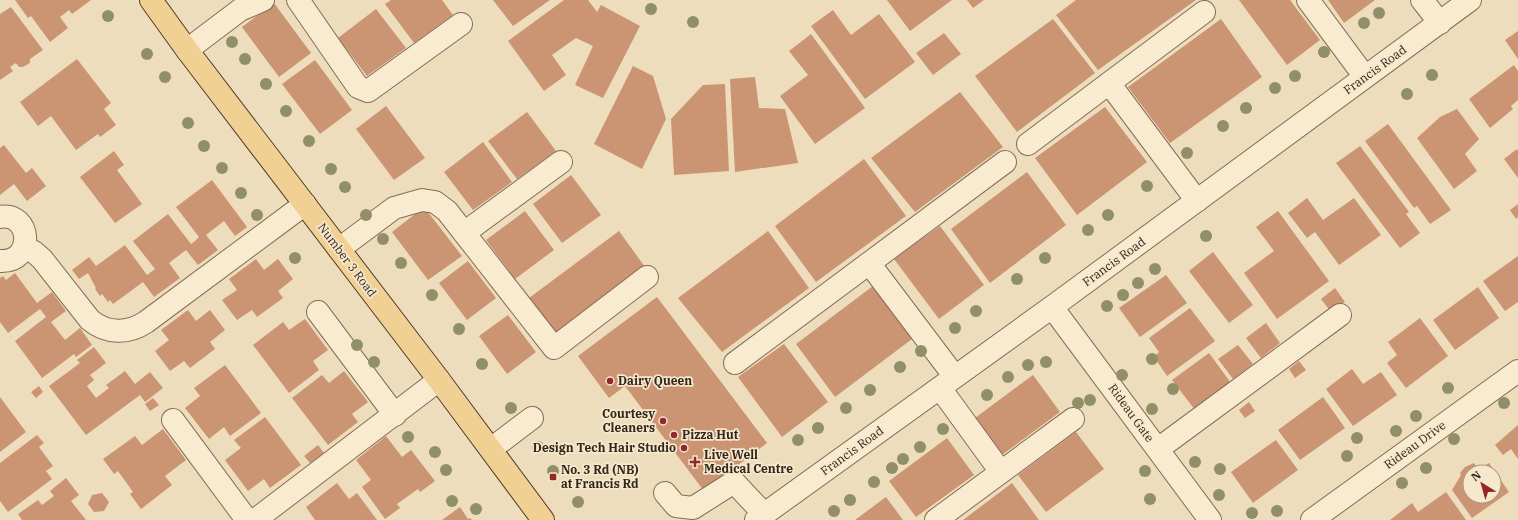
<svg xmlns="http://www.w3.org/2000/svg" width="1518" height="520" font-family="'IBM Plex Serif',serif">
<rect width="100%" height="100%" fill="#edddbd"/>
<path fill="#cb9473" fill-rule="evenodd" d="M15,0H91L72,14L69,10L60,17L68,28L50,42L31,16L28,18Z
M391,0H442L453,15L414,43L385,4Z
M493,0H550L513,26Z
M564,0H588L597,12L601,5L640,26L603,98L575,85L593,46L576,38L552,55L566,75L544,91L508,41Z
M887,0H952L910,31Z
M967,0H984L973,8Z
M1076,0H1196L1098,70L1056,15Z
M1239,0H1290L1320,40L1287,65Z
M1328,0H1375L1344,23Z
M274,3L311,53L279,77L242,27Z
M11,7L43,50L30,59V63L23,67H19L16,63L10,67L13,71L0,80V14Z
M376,9L406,48L367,76L338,38Z
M833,10L851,35L879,14L915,62L865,99L811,26Z
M1053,19L1095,73L1017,132L975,76Z
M1221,19L1262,77L1170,143L1128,87Z
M1518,31V59L1505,40Z
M944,33L961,54L933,75L916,53Z
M811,34L865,108L815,144L780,96L808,75L789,51Z
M77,59L111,103L104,109L116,125L100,137L98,134L76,150L51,116L38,126L20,102Z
M315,60L352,110L320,134L282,84Z
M1514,65L1518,71V100L1511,106L1513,109L1490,128L1469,99Z
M633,66L653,76L666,119L642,169L594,144Z
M755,77L759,108L785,109L798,163L735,172L730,79Z
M725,84L729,171L674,175L671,119L703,85Z
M960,92L1003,147L915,212L871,158Z
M386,106L425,158L394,180L356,129Z
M1105,107L1147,162L1077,215L1035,158Z
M1457,109L1479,139L1465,154L1477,171L1454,189L1417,138L1440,117Z
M527,112L556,151L517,179L488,141Z
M1388,124L1451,210L1430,224L1417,206L1414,208L1365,141Z
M483,142L512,182L473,210L444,172Z
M4,145L26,173L32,168L46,186L27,201L14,184L0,195V148Z
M1360,146L1409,212L1406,214L1420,233L1400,248L1336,163Z
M1517,149L1518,151V178L1504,159Z
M114,151L124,165L117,170L142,204L115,223L80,177Z
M864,159L906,216L816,282L775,226Z
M1027,172L1066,225L990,283L951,229Z
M571,175L601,215L562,243L533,204Z
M212,180L247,227L235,236L224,221L206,235L218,250L198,265L186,250L169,263L180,278L154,297L143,282L113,304L110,300L108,302L102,294L100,296L95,289L96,288L88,273L79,279L72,270L89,257L96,266L125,245L147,275L155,269L133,241L168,214L191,244L195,241L199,237L176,207Z
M1307,198L1323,220L1354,198L1381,235L1339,265L1315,232L1307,238L1288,213Z
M1518,204V217L1516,219L1510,210Z
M424,207L462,256L428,280L392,232Z
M525,211L554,250L515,279L486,240Z
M1278,211L1329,281L1277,319L1244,273L1274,251L1256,227Z
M940,226L984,285L939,319L894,259Z
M619,231L645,267L555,333L529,298Z
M768,231L809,288L722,352L678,298Z
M1213,252L1253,305L1229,323L1189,271Z
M1518,256V302L1505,311L1483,281Z
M256,259L264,270L278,259L293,279L278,291L283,298L257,317L252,310L237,320L222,300L237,290L229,279Z
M468,261L496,298L467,320L439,283Z
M15,273L37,303L52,292L66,311L51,322L65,340L80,328L92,345L76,357L74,354L42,378L15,341L46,317L40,309L8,333L0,322V278L3,276L6,280Z
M1166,275L1187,303L1140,337L1119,308Z
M873,286L912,339L835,397L796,344Z
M1478,287L1499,318L1455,350L1433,320Z
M1335,288L1345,302L1331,312L1321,299Z
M657,297L767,443L704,491L625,386L609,398L578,356Z
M1190,308L1215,341L1167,376L1154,357L1159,352L1149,338Z
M188,310L196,321L210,310L225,330L210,342L215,349L190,368L184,361L170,371L155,351L169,340L161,330Z
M508,315L536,352L507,374L479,336Z
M1420,318L1448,356L1406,388L1387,363L1397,355L1388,342Z
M305,319L328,350L313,361L319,370L289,393L253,345L283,322L289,330Z
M1266,323L1280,343L1261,358L1246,338Z
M784,344L828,402L782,437L738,377Z
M1238,345L1253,364L1233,379L1218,359Z
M94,347L106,363L90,375L94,380L87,386L96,398L109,388L106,385L125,371L135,384L150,372L163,388L145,402L140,395L86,435L49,386L80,363L77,360Z
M1209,353L1231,383L1195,410L1172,380Z
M1299,361L1306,370L1295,378L1289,369Z
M225,365L261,413L230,436L224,427L209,439L185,408L200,396L194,388Z
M1352,369L1363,384L1381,372L1397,395L1353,426L1326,389Z
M344,371L368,402L352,414L358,422L328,445L292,398L322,375L329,383Z
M1033,375L1060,412L1002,455L975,418Z
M39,386L43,392L36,398L31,392Z
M0,397L26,432L0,452Z
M1323,397L1345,428L1300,460L1278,430Z
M153,398L159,405L150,411L145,404Z
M1249,402L1255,411L1245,418L1239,410Z
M265,417L301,465L270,488L264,479L248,491L225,460L241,448L234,440Z
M1518,425V459L1511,449L1503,455L1495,445Z
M163,429L186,460L165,476L172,485L141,509L130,494L133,492L118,471L114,474L103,459L135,436L142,445Z
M1076,432L1104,469L1046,512L1018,475Z
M37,435L44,443L39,447L53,466L46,471L52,479L8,512L0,501V463Z
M386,436L402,457L411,450L435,481L420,492L418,489L397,504L400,508L385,519L362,487L371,480L356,460Z
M947,438L974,475L916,517L889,481Z
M1276,440L1298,470L1253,503L1231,472Z
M318,445L324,453L310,463L304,456Z
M1474,463L1478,469L1489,463L1509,492L1472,518L1452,490L1461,475L1460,473L1465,467ZM1470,472H1494V496H1470Z
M66,478L79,495L71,501L86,520H22L18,514L38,500L42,505L54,496L50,491Z
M337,483L349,499L357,493L377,520H315L306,507Z
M1012,483L1039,520H963Z
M1446,492L1466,520H1390L1412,503L1418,512Z
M102,493L109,502L104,511L94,512L88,504L92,495Z
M886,497L903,520H855Z
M460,507L468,519L470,518L472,520H442Z"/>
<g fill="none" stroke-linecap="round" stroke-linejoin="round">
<defs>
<path id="minor" d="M298,0L358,87L368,91L461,24
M1308,0L1365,77
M1422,0L1440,23
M187,50L240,10L263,0
M1109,83L1197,201
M1028,144L1204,12
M0,217C31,211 36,263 0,261
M464,233L561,162
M25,247L34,252L42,259L90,320C107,334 128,334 146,322L305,204
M339,249L394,208L422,200L435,202L447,211L554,348L647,277
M869,263L955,377
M1052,307L1210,520
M318,312L395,415
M735,363L1005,162
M940,388L1001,472
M173,420L247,520
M491,449L532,418
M1158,449L1340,315
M665,493L676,506L693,508L734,482L764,514
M255,520L439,380
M756,520L1052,307L1470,0
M936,520L1073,419
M1312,520L1518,371"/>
<path id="major" d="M151,0L187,50L439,380L543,520"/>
</defs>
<use href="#minor" stroke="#846d56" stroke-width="24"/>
<use href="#major" stroke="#523c2b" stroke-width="24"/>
<use href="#minor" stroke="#f8ebd0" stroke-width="22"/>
<use href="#major" stroke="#f1d193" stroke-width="22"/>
</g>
<g fill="#918f68">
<circle cx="651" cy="9" r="6"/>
<circle cx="1379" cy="13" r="6"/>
<circle cx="108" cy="16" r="6"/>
<circle cx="693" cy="22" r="6"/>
<circle cx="1364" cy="23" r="6"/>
<circle cx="232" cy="42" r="6"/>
<circle cx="1324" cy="52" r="6"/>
<circle cx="147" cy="54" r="6"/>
<circle cx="245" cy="59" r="6"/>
<circle cx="1432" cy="75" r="6"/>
<circle cx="1295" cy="76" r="6"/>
<circle cx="165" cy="77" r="6"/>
<circle cx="266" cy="84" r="6"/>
<circle cx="1275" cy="88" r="6"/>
<circle cx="1407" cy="94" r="6"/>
<circle cx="1246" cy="108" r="6"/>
<circle cx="286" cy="111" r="6"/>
<circle cx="188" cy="123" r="6"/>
<circle cx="1223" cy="126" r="6"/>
<circle cx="309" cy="141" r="6"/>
<circle cx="204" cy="146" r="6"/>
<circle cx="1187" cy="153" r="6"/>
<circle cx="222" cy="168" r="6"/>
<circle cx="331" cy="169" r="6"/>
<circle cx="1147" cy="186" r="6"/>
<circle cx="345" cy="187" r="6"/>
<circle cx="241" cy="193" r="6"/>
<circle cx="257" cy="215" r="6"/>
<circle cx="366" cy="215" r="6"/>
<circle cx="1108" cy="215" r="6"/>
<circle cx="1088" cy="230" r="6"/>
<circle cx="1206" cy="236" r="6"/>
<circle cx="383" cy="239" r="6"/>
<circle cx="295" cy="258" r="6"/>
<circle cx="1045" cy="258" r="6"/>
<circle cx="401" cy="263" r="6"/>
<circle cx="1155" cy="269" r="6"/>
<circle cx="1017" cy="279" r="6"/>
<circle cx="1138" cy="283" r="6"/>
<circle cx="432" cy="295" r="6"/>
<circle cx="1123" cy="295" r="6"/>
<circle cx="1107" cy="306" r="6"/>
<circle cx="976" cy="311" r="6"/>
<circle cx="955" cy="328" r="6"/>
<circle cx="459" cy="329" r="6"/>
<circle cx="357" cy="345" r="6"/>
<circle cx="921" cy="351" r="6"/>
<circle cx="1152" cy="359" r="6"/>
<circle cx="374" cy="362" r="6"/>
<circle cx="1046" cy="362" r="6"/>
<circle cx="482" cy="364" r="6"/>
<circle cx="1028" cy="365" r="6"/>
<circle cx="900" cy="367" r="6"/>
<circle cx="1122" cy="375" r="6"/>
<circle cx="1008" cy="377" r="6"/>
<circle cx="1448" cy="388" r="6"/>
<circle cx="1173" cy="389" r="6"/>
<circle cx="870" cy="390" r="6"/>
<circle cx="987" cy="395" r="6"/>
<circle cx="1090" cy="400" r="6"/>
<circle cx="1078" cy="403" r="6"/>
<circle cx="1504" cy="403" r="6"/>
<circle cx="511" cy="408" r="6"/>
<circle cx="846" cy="408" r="6"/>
<circle cx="1152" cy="409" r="6"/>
<circle cx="1416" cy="416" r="6"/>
<circle cx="818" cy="428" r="6"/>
<circle cx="943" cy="429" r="6"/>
<circle cx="1396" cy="431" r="6"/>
<circle cx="408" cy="437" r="6"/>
<circle cx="1357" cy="438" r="6"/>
<circle cx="1454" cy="439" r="6"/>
<circle cx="798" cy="440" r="6"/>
<circle cx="538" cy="447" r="6"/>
<circle cx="920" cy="447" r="6"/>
<circle cx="435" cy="452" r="6"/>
<circle cx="1347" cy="456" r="6"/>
<circle cx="903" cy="459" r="6"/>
<circle cx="1195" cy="462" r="6"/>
<circle cx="892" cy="468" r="6"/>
<circle cx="1426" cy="468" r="6"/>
<circle cx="1220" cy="469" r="6"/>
<circle cx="446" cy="470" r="6"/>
<circle cx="553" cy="471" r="6"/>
<circle cx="1145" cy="471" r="6"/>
<circle cx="874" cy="482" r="6"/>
<circle cx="1402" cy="483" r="6"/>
<circle cx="1219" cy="495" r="6"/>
<circle cx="1150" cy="499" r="6"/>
<circle cx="850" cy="500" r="6"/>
<circle cx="452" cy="501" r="6"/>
<circle cx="578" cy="502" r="6"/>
<circle cx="476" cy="509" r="6"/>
<circle cx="834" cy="511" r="6"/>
<circle cx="1277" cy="511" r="6"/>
<circle cx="1252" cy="513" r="6"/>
</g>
<g fill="#93272b" stroke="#f5e8cc" stroke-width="1.5">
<circle cx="610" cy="381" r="4"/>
<circle cx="663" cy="421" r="4"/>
<circle cx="674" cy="435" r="4"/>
<circle cx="684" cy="448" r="4"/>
<path d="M693 456h4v4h4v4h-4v4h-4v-4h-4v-4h4z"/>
<rect x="549" y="473" width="8" height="8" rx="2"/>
</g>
<g text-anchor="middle" stroke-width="3.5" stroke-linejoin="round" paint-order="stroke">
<g font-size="12" fill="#34261b" stroke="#f5e8cc">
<text transform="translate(1375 70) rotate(-36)" y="4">Francis Road</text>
<text transform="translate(347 260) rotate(53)" y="4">Number 3 Road</text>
<text transform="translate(1114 262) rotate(-36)" y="4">Francis Road</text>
<text transform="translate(1131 413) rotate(54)" y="4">Rideau Gate</text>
<text transform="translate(1415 445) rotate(-36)" y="4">Rideau Drive</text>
<text transform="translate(852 451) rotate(-36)" y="4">Francis Road</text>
</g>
<g font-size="12" font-weight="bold" fill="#34261b" stroke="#f5e8cc" text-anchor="start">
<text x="618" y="385">Dairy Queen</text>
<text x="655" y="418" text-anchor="end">Courtesy<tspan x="655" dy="14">Cleaners</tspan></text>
<text x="682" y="439">Pizza Hut</text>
<text x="676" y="452" text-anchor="end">Design Tech Hair Studio</text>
<text x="704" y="459">Live Well<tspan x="704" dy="14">Medical Centre</tspan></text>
<text x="561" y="474">No. 3 Rd (NB)<tspan x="561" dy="14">at Francis Rd</tspan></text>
</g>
</g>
<g transform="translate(1482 484) rotate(323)"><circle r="19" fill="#f5e8cc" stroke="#a89a85"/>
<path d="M0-3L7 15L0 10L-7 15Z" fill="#93272b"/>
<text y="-6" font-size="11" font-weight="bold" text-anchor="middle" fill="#34261b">N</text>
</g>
</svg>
